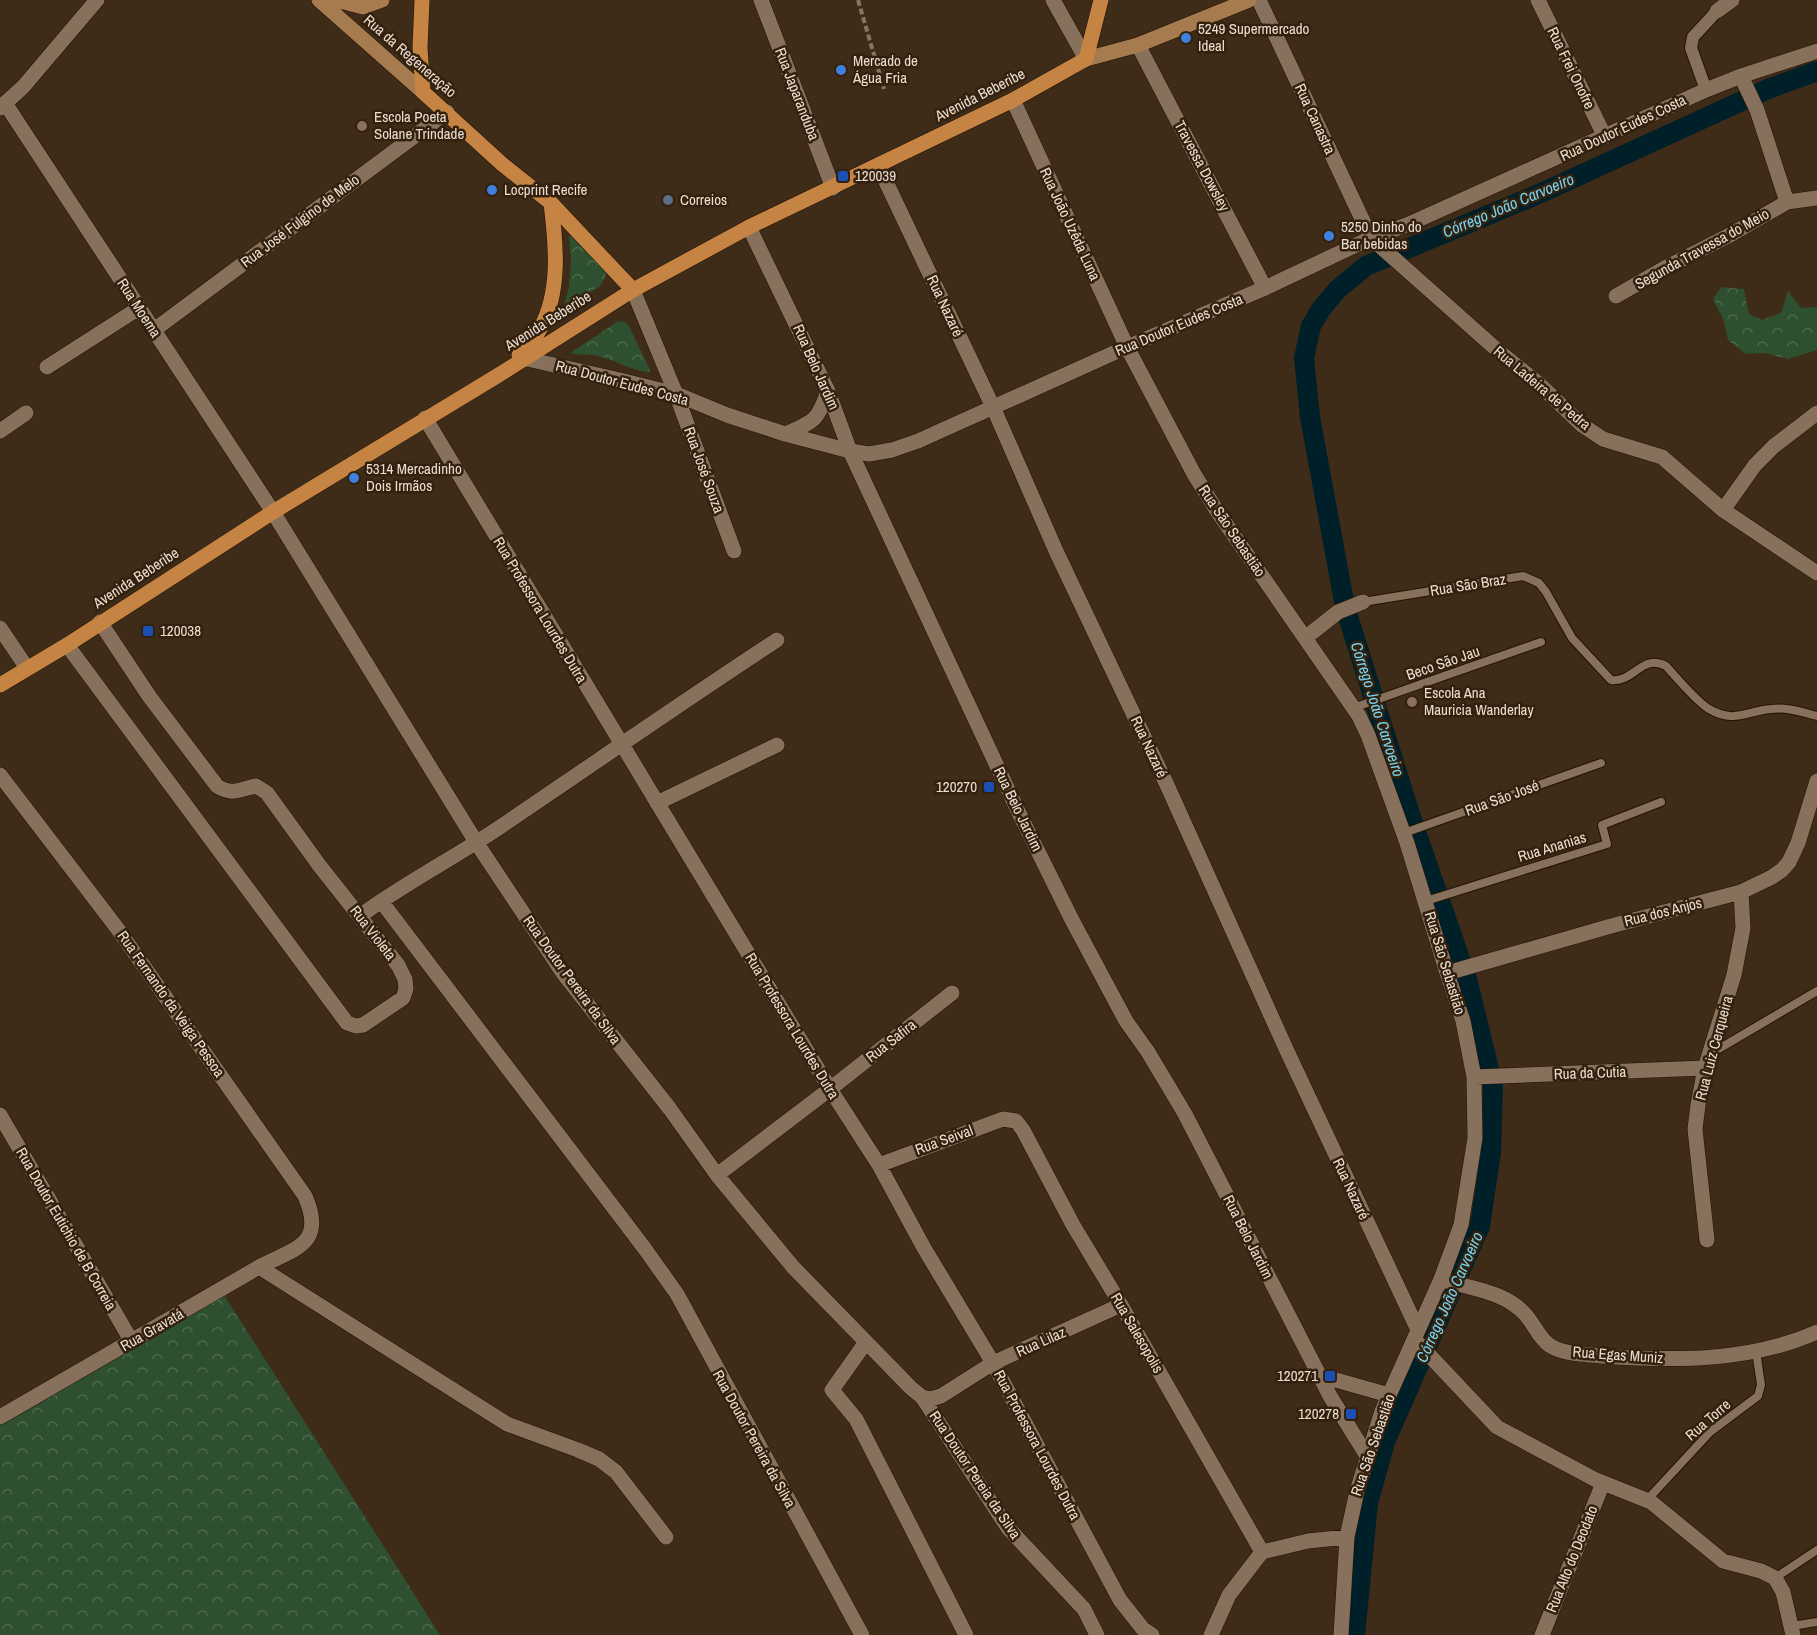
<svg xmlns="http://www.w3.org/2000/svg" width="1817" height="1635" font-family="'Archivo Narrow',sans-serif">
<defs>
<pattern id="forest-crowns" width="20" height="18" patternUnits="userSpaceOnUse" patternTransform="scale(1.5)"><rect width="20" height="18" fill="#2e5030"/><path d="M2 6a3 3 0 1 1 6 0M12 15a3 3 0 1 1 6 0" fill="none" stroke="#4c694d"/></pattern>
</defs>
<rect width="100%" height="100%" fill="#3e2b18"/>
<path fill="url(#forest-crowns)" d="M571,235L598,259L606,272L605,278L600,286L563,310L569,287L571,260L569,237Z
M1721,287L1744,289L1749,314L1762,320L1781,313L1788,291L1801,308L1817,307V350L1788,359L1765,353L1746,354L1728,340L1724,321L1713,299Z
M622,321L628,324L650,370L649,372C632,371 615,360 598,356C589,353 578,356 570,353L617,322Z
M221,1290L440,1635H0V1417Z"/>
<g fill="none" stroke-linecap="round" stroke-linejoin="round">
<path stroke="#002029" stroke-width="20" d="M1355,1635L1368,1503L1385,1442L1480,1226L1491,1152L1493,1085L1467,979L1411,817L1345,607L1310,417L1304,358L1311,326L1321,309L1338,289L1366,266L1541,193L1768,89L1817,71"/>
<defs>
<path id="service" d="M1363,602L1523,576L1539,583L1546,592L1572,638L1611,680C1634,683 1642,653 1666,666C1677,678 1696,701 1709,709C1735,724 1746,711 1771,709C1787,707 1802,712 1817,716
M1353,708L1541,642
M1404,833L1601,763
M1426,901L1607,844L1602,825L1661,802
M1710,1054L1817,991
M1647,1500L1710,1432L1758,1396L1761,1385L1756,1351
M1775,1578L1817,1550
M1792,1626L1817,1622"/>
<path id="pedestrian" d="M1706,90L1691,48L1693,37L1717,11"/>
<path id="minor" d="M761,0L833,188
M1053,0L1086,59
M1259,0L1371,238
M1538,0L1605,137
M1717,11L1732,0
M1138,45L1265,288
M1741,76L1757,110L1787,202
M1013,100L1127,347L1194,474L1217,511L1359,716L1368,735L1407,843L1447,973L1463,1021L1474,1077L1475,1138L1461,1225L1441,1279L1382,1411L1357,1491L1347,1537L1341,1635
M5,103L273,512L476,842L563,973L670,1109L717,1175L793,1267L911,1388L922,1397L931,1399L941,1396L993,1363L1121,1305
M0,108L23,87L97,0
M878,165L993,407L1056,551L1167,785L1287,1051L1418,1330
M749,227L828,391L850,451L1018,811L1072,920L1126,1021L1148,1052L1185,1114L1330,1396L1367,1456
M1616,296L1663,269L1730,235L1787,202L1817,198
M154,330L447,112
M47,367L139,308
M676,394L734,551
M425,418L830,1089L879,1165L924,1248L993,1363L1120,1600L1143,1629L1152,1635
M0,431L26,413
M1723,510L1755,465L1774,446L1817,413
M0,628L27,668
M1305,638L1338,612L1363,602
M67,645L347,1023L356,1026L363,1025L403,998L406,989L405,979L398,965L319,865L267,793L256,786C239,789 233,796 217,786L149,696L100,622
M0,775L117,928L305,1196C326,1244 296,1248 259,1267L0,1417
M657,803L777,745
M381,901L645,1249L677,1294L862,1635
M360,916C402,885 450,860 494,831C589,767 682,702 777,640
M1447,973L1611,926L1741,892L1772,877L1782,870L1789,862L1798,843L1817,781
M1474,1077L1705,1068
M0,1115L132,1342
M879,1165L1003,1119L1016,1121L1023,1130L1073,1225L1121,1305L1262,1552
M717,1175L830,1089L952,993
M1707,1240L1695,1129L1698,1105L1705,1068L1734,975L1743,928L1741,892
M259,1267L507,1424L578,1450L599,1459L616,1472L666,1537
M1441,1279C1469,1289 1502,1290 1524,1313C1533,1322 1538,1337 1549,1345C1564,1355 1586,1354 1602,1356C1674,1361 1750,1362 1817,1332
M1414,1339L1497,1427L1596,1480L1651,1502L1723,1561L1761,1571L1775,1578L1783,1592L1793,1635
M866,1342L832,1390L856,1419L966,1635
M1318,1375L1389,1395
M922,1397L1008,1528L1084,1609L1097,1635
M1211,1635L1229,1595L1262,1552L1308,1541L1347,1537
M1542,1635L1603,1483"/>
<path id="tertiary" d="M1371,238L1496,349L1538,383L1582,425L1603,439L1662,457L1723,510L1817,573
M633,290L676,394
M523,358L624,381L676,394L727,415L785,434L850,451L869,454L892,450L918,441L1127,347L1265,288L1371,238L1409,224L1706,90L1741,76L1817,51
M785,434C813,422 818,421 828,391"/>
<path id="secondary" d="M319,0L423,92
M336,0L363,7L382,0
M1086,59L1138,45L1249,0"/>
<path id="primary" d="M422,0L420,48L423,92L502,164L551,203L633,290
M519,355C526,347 535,339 540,329C561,292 556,244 551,203
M0,685L67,645L273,512L497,376L633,290L749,227L1013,100L1086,59L1101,0"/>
</defs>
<use href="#service" stroke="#241302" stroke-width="10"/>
<use href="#pedestrian" stroke="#241302" stroke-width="14"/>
<use href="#minor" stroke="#241302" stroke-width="16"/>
<use href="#tertiary" stroke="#241302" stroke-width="16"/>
<use href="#secondary" stroke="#241302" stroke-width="16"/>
<use href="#primary" stroke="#241302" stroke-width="16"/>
<path stroke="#867566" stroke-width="4" stroke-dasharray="6 3" stroke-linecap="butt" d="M858,0L884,89"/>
<use href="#service" stroke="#87715c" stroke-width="8"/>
<use href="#pedestrian" stroke="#87715c" stroke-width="12"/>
<use href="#minor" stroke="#87715c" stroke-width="15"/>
<use href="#tertiary" stroke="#87715c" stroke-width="15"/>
<use href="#secondary" stroke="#a67b50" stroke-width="15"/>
<use href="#primary" stroke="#c58443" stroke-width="15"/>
</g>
<g fill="#3f7fe0" stroke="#33210e" stroke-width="2">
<circle cx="1186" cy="38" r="6"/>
<circle cx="841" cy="70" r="6"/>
<circle cx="492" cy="190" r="6"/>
<circle cx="1329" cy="236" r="6"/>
<circle cx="354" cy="478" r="6"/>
</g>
<g fill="#8d6e63" stroke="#33210e" stroke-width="2">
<circle cx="362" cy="126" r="6"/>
<circle cx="1412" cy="702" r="6"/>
</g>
<g fill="#1a4fb4" stroke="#33210e" stroke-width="2">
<rect x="837" y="170" width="12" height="12" rx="3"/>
<rect x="142" y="625" width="12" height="12" rx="3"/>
<rect x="983" y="781" width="12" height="12" rx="3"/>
<rect x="1324" y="1370" width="12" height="12" rx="3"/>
<rect x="1345" y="1408" width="12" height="12" rx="3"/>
</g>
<circle fill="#5c6f8a" stroke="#33210e" stroke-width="2" cx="668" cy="200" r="6"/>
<g text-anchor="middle" stroke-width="5" stroke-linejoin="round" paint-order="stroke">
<g font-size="15" fill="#eaddd2" stroke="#33210e" text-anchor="start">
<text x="1198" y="34">5249 Supermercado<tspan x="1198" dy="17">Ideal</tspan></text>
<text x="853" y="66">Mercado de<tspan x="853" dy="17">Água Fria</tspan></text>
<text x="374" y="122">Escola Poeta<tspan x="374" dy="17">Solane Trindade</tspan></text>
<text x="855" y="181">120039</text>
<text x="504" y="195">Locprint Recife</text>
<text x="680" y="205">Correios</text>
<text x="1341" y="232">5250 Dinho do<tspan x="1341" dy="17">Bar bebidas</tspan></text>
<text x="366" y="474">5314 Mercadinho<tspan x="366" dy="17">Dois Irmãos</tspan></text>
<text x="160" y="636">120038</text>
<text x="1424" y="698">Escola Ana<tspan x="1424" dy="17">Mauricia Wanderlay</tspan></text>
<text x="977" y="792" text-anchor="end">120270</text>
<text x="1318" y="1381" text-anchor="end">120271</text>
<text x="1339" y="1419" text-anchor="end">120278</text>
</g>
<g font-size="15" fill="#eaddd2" stroke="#33210e">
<text transform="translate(410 56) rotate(41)" y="5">Rua da Regeneração</text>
<text transform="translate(1571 68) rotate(64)" y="5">Rua Frei Onofre</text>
<text transform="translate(797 94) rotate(69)" y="5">Rua Japaranduba</text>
<text transform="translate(980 95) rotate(-27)" y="5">Avenida Beberibe</text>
<text transform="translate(1315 119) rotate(65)" y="5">Rua Canastra</text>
<text transform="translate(1623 128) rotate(-25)" y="5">Rua Doutor Eudes Costa</text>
<text transform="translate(1202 166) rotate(62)" y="5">Travessa Dowsley</text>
<text transform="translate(300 221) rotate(-37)" y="5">Rua José Fulgino de Melo</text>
<text transform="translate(1070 224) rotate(65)" y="5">Rua João Uzêda Luna</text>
<text transform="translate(1702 249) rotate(-29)" y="5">Segunda Travessa do Meio</text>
<text transform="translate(945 306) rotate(65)" y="5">Rua Nazaré</text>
<text transform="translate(139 308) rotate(57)" y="5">Rua Moema</text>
<text transform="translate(548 321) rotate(-32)" y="5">Avenida Beberibe</text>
<text transform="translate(1179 325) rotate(-23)" y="5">Rua Doutor Eudes Costa</text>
<text transform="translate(816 367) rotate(66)" y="5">Rua Belo Jardim</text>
<text transform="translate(622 383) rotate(15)" y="5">Rua Doutor Eudes Costa</text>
<text transform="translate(1542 388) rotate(40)" y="5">Rua Ladeira de Pedra</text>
<text transform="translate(704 470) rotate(70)" y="5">Rua José Souza</text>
<text transform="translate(1232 531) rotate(56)" y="5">Rua São Sebastião</text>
<text transform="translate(136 578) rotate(-33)" y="5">Avenida Beberibe</text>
<text transform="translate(1468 585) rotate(-9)" y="5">Rua São Braz</text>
<text transform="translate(540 610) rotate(59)" y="5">Rua Professora Lourdes Dutra</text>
<text transform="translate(1443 663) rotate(-19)" y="5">Beco São Jau</text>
<text transform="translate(1149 747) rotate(65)" y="5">Rua Nazaré</text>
<text transform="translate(1502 798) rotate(-20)" y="5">Rua São José</text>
<text transform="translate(1018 809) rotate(64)" y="5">Rua Belo Jardim</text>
<text transform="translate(1552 847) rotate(-17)" y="5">Rua Ananias</text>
<text transform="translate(1663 912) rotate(-14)" y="5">Rua dos Anjos</text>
<text transform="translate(373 933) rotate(52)" y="5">Rua Violeta</text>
<text transform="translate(1445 963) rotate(73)" y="5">Rua São Sebastião</text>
<text transform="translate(572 980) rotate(54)" y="5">Rua Doutor Pereira da Silva</text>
<text transform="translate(171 1004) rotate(55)" y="5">Rua Fernando da Veiga Pessoa</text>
<text transform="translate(792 1026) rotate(59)" y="5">Rua Professora Lourdes Dutra</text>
<text transform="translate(891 1041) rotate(-38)" y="5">Rua Safira</text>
<text transform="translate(1714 1048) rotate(-75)" y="5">Rua Luiz Cerqueira</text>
<text transform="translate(1590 1073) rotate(-2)" y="5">Rua da Cutia</text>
<text transform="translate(944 1140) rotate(-20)" y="5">Rua Seival</text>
<text transform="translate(1351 1189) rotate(65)" y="5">Rua Nazaré</text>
<text transform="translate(66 1229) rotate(60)" y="5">Rua Doutor Eutichio de B Correia</text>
<text transform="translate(1248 1237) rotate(63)" y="5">Rua Belo Jardim</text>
<text transform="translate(152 1330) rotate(-30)" y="5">Rua Gravatá</text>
<text transform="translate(1137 1333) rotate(60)" y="5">Rua Salesopolis</text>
<text transform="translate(1041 1342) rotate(-24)" y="5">Rua Lilaz</text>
<text transform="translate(1618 1355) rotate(4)" y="5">Rua Egas Muniz</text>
<text transform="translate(1708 1420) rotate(-41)" y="5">Rua Torre</text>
<text transform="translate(754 1439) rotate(61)" y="5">Rua Doutor Pereira da Silva</text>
<text transform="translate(1037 1445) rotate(62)" y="5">Rua Professora Lourdes Dutra</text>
<text transform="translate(1373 1445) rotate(-71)" y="5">Rua São Sebastião</text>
<text transform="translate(975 1475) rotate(56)" y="5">Rua Doutor Pereia da Silva</text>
<text transform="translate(1572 1559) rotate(-68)" y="5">Rua Alto do Deodato</text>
</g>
<g font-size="16" font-style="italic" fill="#75d3f2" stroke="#33210e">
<text transform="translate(1508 205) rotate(-23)" y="6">Córrego João Carvoeiro</text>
<text transform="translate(1378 709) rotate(72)" y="6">Córrego João Carvoeiro</text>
<text transform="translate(1449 1297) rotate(-66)" y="6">Córrego João Carvoeiro</text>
</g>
</g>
</svg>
